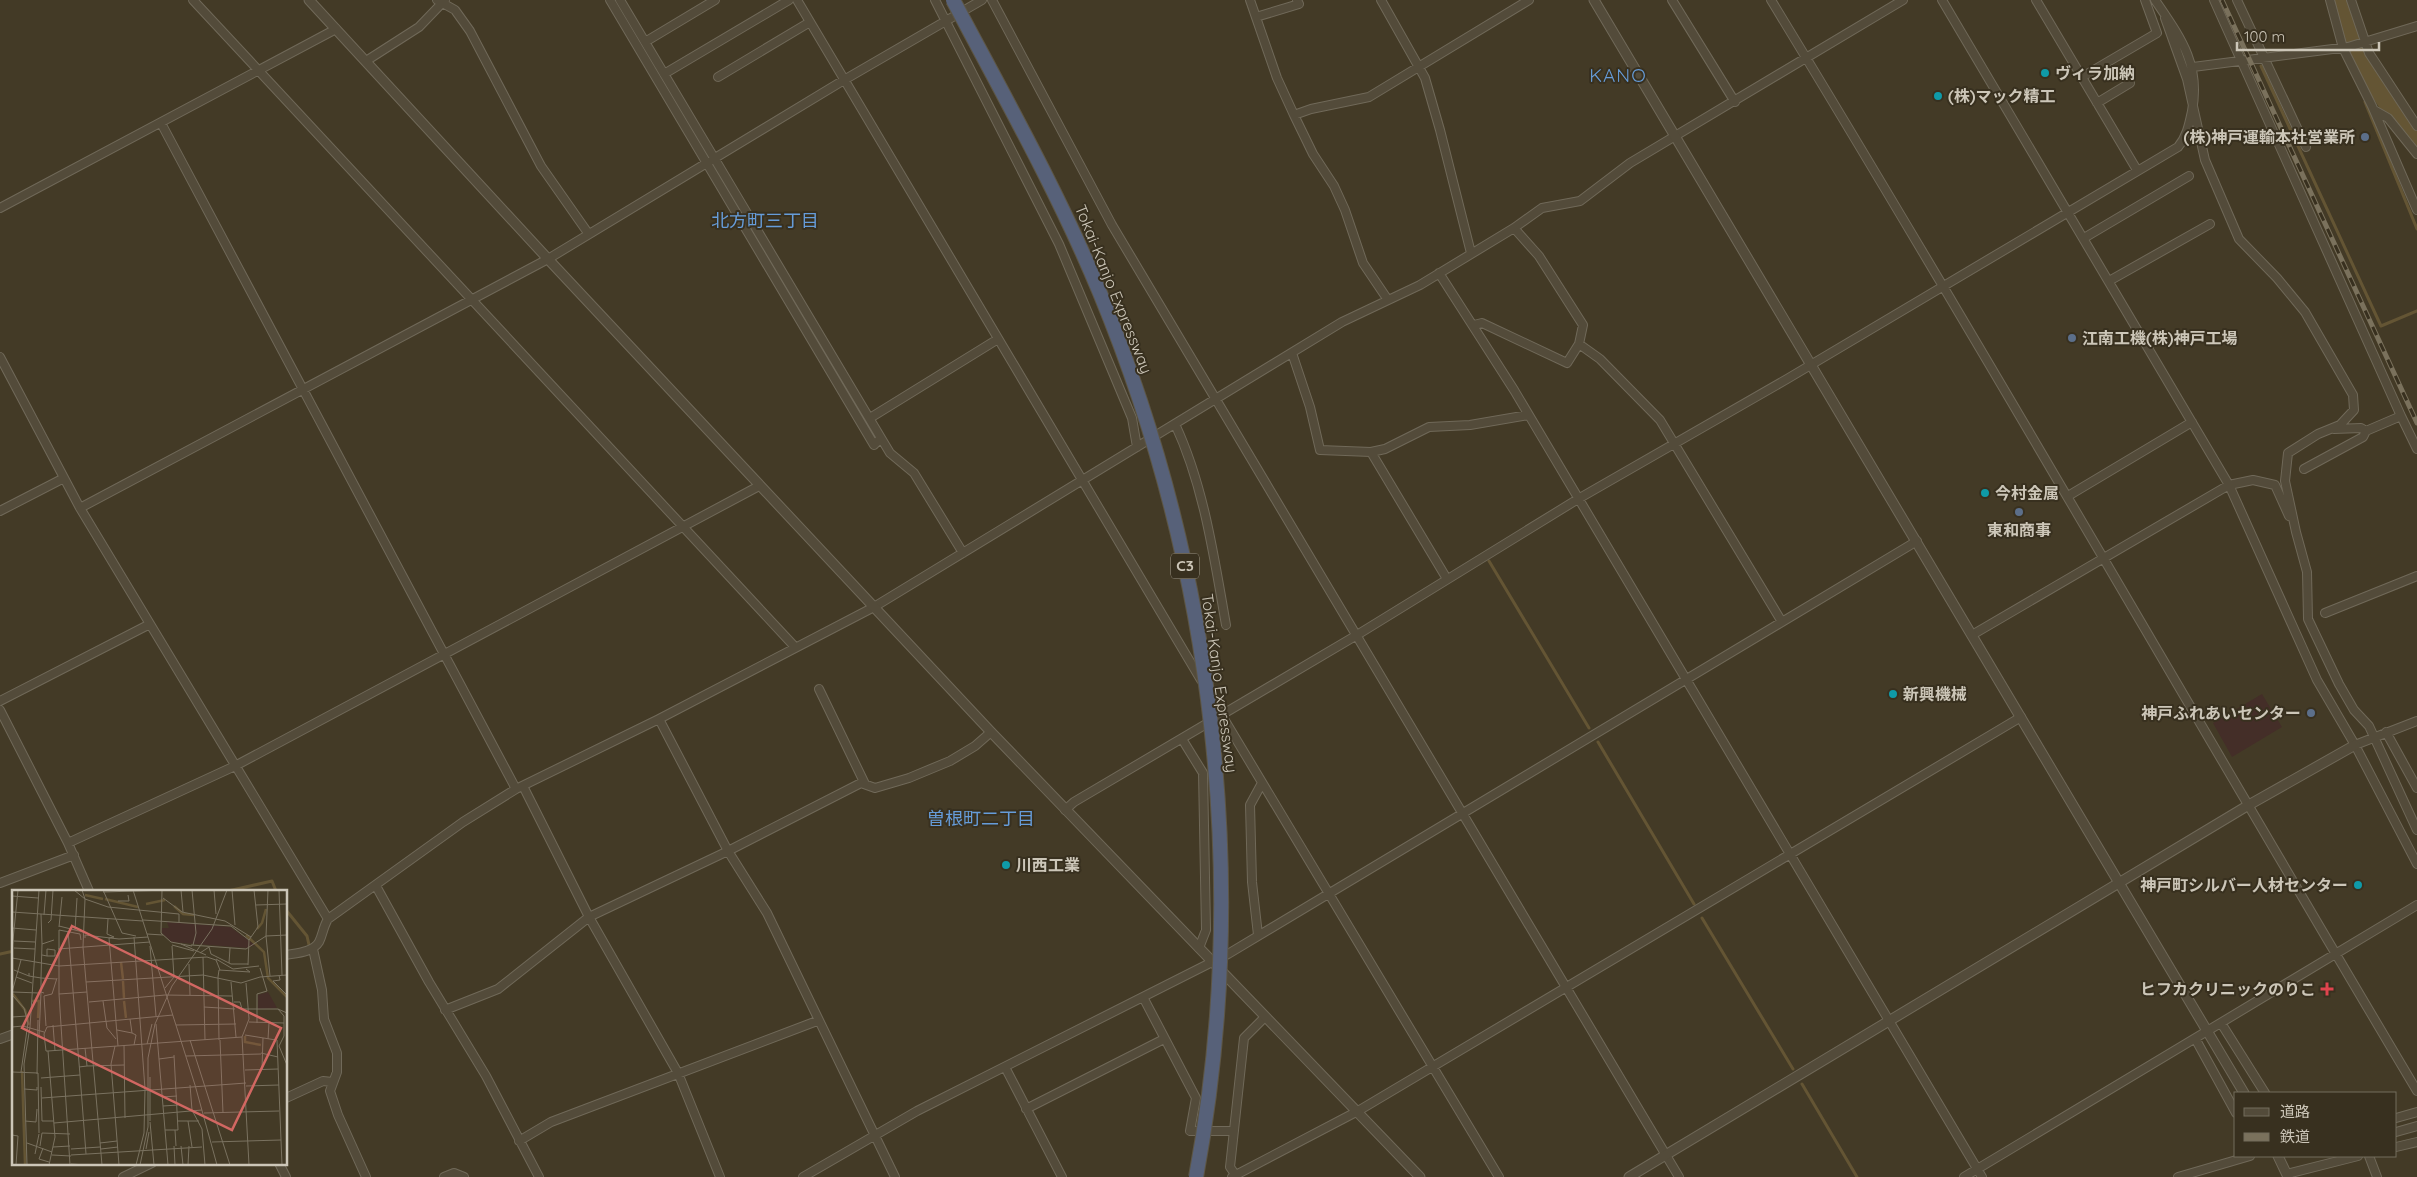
<svg xmlns="http://www.w3.org/2000/svg" width="2417" height="1177" font-family="Quicksand,'Noto Sans JP',sans-serif">
<rect width="100%" height="100%" fill="#433a26"/>
<path fill="#442e28" d="M2262,694L2282,727L2232,757L2213,723Z"/>
<g fill="none" stroke-linecap="round" stroke-linejoin="round">
<path stroke="#645534" stroke-width="3" d="M2261,66L2381,326L2417,311
M2365,102L2417,229
M1489,561L1589,728
M1598,742L1694,904
M228,891L272,881L276,891
M286,910L307,936L309,945
M1702,918L1793,1069
M0,954L14,951
M1802,1084L1857,1177"/>
<path stroke="#645534" stroke-width="18" d="M2341,0C2358,55 2377,98 2417,141"/>
<defs>
<path id="minor" d="M193,0L795,647
M437,0L455,10L470,31L541,166L588,233
M610,0L874,445L881,438L890,453L914,473L963,553
M620,0L881,438
M797,0L1201,680
M935,0L1059,244L1132,418L1137,447
M992,0L1112,225L1679,1177
M1250,0L1277,78L1294,115L1313,154L1334,186L1345,210L1363,263L1388,300
M1381,0L1425,78L1440,130L1471,253
M1672,0L1735,102
M1771,0C1991,361 2201,728 2417,1091
M1942,0L2229,485L2317,680L2355,745L2417,864
M2036,0L2137,170
M2214,0L2401,416
M2237,0L2306,147
M2330,0L2343,48L2372,106L2417,210
M2351,0L2369,53L2417,126
M1256,17L1299,4L1297,0
M2165,18L2187,79L2205,160L2239,239L2277,278L2305,312L2353,395L2354,410L2340,425L2318,434L2288,453L2285,481L2296,532L2307,572L2308,619L2339,684L2354,710L2369,726L2417,830
M645,42L715,0
M366,61L419,27L445,0
M2193,67L2348,47L2417,26
M664,74L789,0
M718,77L810,22
M2082,77L2157,33L2145,0
M2097,103L2130,83
M2374,110L2388,118L2417,154
M1294,115L1311,109L1369,97L1529,0
M161,123L516,789
M0,208L336,29
M1514,228L1539,256L1583,325L1579,344
M2084,238L2189,176
M1439,273L1514,390L1982,1177
M2109,281L2210,224
M1474,325L1482,323L1567,363L1579,344L1600,359L1660,420L1782,622
M1292,353L1310,407L1320,450L1371,452L1447,579
M0,357L80,508L328,919
M870,418L998,339
M1175,424C1204,486 1214,557 1226,625
M2366,431L2401,416L2417,449
M1371,452L1385,449L1429,427L1470,425L1528,415
M2304,469L2363,437L2366,431L2361,428L2334,429
M2068,496L2192,422
M80,508L548,259L844,80L982,0
M0,511L64,478
M2325,613L2417,576
M1972,635L2229,485L2253,480L2275,485L2289,516
M819,689L865,784
M1209,694L1499,1177
M0,701L150,624
M0,710L68,843L89,891
M659,719L728,851L767,913L895,1177
M2386,732L2417,788
M1182,739L1203,773L1206,930L1199,948
M2355,745L2417,721
M523,786L589,917L678,1073L720,1177
M1065,810L1074,802L1357,635L1578,499L1787,379L2178,147C2187,136 2189,125 2192,111C2201,64 2180,37 2155,0
M68,843L235,766L759,486
M0,883L74,855
M376,886L429,982L486,1076L539,1177
M1258,935L1252,882L1250,805L1262,783
M313,949L322,990L324,1019L337,1053V1072L330,1091L338,1115L366,1177
M286,955C297,953 313,952 319,942C323,934 323,927 328,919L463,822L516,789L659,719L874,607L1342,322L1420,285L1514,228L1542,208L1580,201L1630,163L1903,0
M1143,997L1196,1098L1190,1131H1234
M445,1010L498,989L589,917L728,851L861,783L875,788L909,778L950,761L975,746L991,732
M2221,1023L2265,1093
M0,1039L14,1034
M2196,1040L2236,1113
M1005,1067L1062,1177
M286,1098L323,1081L332,1082
M1026,1109L1164,1039
M2396,1118L2417,1112
M2396,1132L2417,1126
M519,1141L551,1122L817,1021
M2396,1147L2417,1142
M2369,1156L2377,1177
M279,1163L286,1177
M2287,1174L2358,1156
M123,1177L152,1163
M444,1177L454,1173L464,1177
M803,1177L917,1111L1228,954L1917,541
M1232,1177L1358,1111L2021,717
M1237,1177L1230,1167L1244,1038L1265,1017
M1964,1177L2417,905
M2178,1177L2250,1156"/>
<path id="tertiary" d="M309,0L548,259L991,732L1420,1177
M1594,0L2244,1093
M2278,1156L2288,1177
M1629,1177L2247,806L2355,745"/>
</defs>
<use href="#minor" stroke="#706959" stroke-width="10"/>
<use href="#tertiary" stroke="#706959" stroke-width="11"/>
<use href="#minor" stroke="#534b3a" stroke-width="8"/>
<use href="#tertiary" stroke="#534b3a" stroke-width="9"/>
<defs>
<path id="rail" d="M2222,0L2417,423"/>
</defs>
<use href="#rail" stroke="#7a715c" stroke-width="5"/>
<use href="#rail" stroke="#38301f" stroke-width="3" stroke-dasharray="9" stroke-linecap="butt"/>
<defs>
<path id="motorway-bridge" d="M953,0C1004,96 1058,192 1100,293C1214,569 1251,882 1196,1177"/>
</defs>
<use href="#motorway-bridge" stroke="#5d5645" stroke-width="16" stroke-linecap="butt"/>
<use href="#motorway-bridge" stroke="#576179" stroke-width="14"/>
</g>
<g fill="#0f9aa8" stroke="#38301f" stroke-width="2">
<circle cx="2045" cy="73" r="5"/>
<circle cx="1938" cy="96" r="5"/>
<circle cx="1985" cy="493" r="5"/>
<circle cx="1893" cy="694" r="5"/>
<circle cx="1006" cy="865" r="5"/>
<circle cx="2358" cy="885" r="5"/>
</g>
<g fill="#5c6f8a" stroke="#38301f" stroke-width="2">
<circle cx="2365" cy="137" r="5"/>
<circle cx="2072" cy="338" r="5"/>
<circle cx="2019" cy="512" r="5"/>
<circle cx="2311" cy="713" r="5"/>
</g>
<path fill="#e0444e" stroke="#38301f" stroke-width="2" d="M2324.5 981.5h5v5h5v5h-5v5h-5v-5h-5v-5h5z"/>
<g text-anchor="middle" stroke-width="4" stroke-linejoin="round" paint-order="stroke">
<rect fill="#38301f" stroke="#a0998a" stroke-width="1" x="1171" y="553.5" width="28" height="25" rx="4"/>
<g font-size="15" font-weight="bold" fill="#ccc6b8">
<text x="1185" y="571">C3</text>
</g>
<g font-size="16" font-weight="bold" fill="#ccc6b8" stroke="#38301f" text-anchor="start">
<text x="2055" y="79">ヴィラ加納</text>
<text x="1948" y="102">(株)マック精工</text>
<text x="2355" y="143" text-anchor="end">(株)神戸運輸本社営業所</text>
<text x="2082" y="344">江南工機(株)神戸工場</text>
<text x="1995" y="499">今村金属</text>
<text x="2019" y="536" text-anchor="middle">東和商事</text>
<text x="1903" y="700">新興機械</text>
<text x="2301" y="719" text-anchor="end">神戸ふれあいセンター</text>
<text x="1016" y="871">川西工業</text>
<text x="2348" y="891" text-anchor="end">神戸町シルバー人材センター</text>
<text x="2316" y="995" text-anchor="end">ヒフカクリニックのりこ</text>
</g>
<g font-size="16" fill="#ccc6b8" stroke="#38301f">
<text transform="translate(1114 289) rotate(68)" y="6">Tokai-Kanjo Expressway</text>
<text transform="translate(1220 683) rotate(82)" y="6">Tokai-Kanjo Expressway</text>
</g>
<g font-size="18" fill="#669cd9" stroke="#38301f">
<text x="765" y="227">北方町三丁目</text>
<text x="981" y="825">曽根町二丁目</text>
</g>
<g font-size="19" letter-spacing="1" fill="#669cd9" stroke="#38301f">
<text x="1618" y="82">KANO</text>
</g>
</g>
<g transform="translate(12 890)">
<rect width="275" height="275" fill="#433a26"/>
<path d="M155,32L218,37L243,55L236,58L159,52L150,43V38H157ZM256,102L265,118L246,119V105Z" fill="#442e28"/>
<path fill="none" stroke="#645534" stroke-width="2.5" d="M73,5L91,9M93,9L126,17M134,14L153,10M162,16L171,24L182,25M245,39L250,33L254,19M234,45L252,62L256,88L275,107M109,72L111,89M111,91L112,108M1,104L13,120L17,135M20,111H27L26,128M112,111L114,128M233,146V152L249,155M10,181L13,274"/>
<path fill="none" stroke="#7a7260" stroke-width="1" d="M62,0L73,9L96,17M70,0L73,9L71,57L90,275M91,0L110,43L124,46M121,0L183,195L205,275M169,0L171,22M180,0L184,43L181,55M202,0L204,24M220,0L223,35M256,0L254,46L258,86M267,0L270,85M91,2L157,0M0,6L26,8M151,8L170,22L213,31L239,47M106,11H117L116,5M244,15L275,14M96,17L167,24V33M0,22L131,31M29,24L30,54L42,50M32,25L34,0M96,29L95,44L102,47L97,48L106,156M131,30L219,36L237,50M36,33L39,30L41,0M47,36L71,42M47,37L50,7M0,38L24,40M63,40L65,8M56,41L68,185M149,43L159,52L180,56M149,43L150,0M135,44L151,45M122,47L133,199L132,243L124,275M73,48V45L107,49L136,47M2,51L23,52M30,54L29,88L44,89M169,54L194,65M160,55L182,61M179,55L234,59L254,46L275,45M138,56L144,126M2,58L23,59M46,59L138,52M0,60L6,0M188,63L197,57L199,64L219,74H236M30,65L35,66V59L43,60V66H35M191,67L193,150M0,68L47,76L195,67L204,70L208,80M204,69L221,79L247,76M217,73L218,58M177,74L178,105M236,75L237,50L246,37L242,0M2,80L17,86M17,83V86L29,88V102L32,103M267,85L268,90L261,91L275,105M4,87L20,93M206,87L207,150M206,87L207,80L238,82L234,79M74,92L191,85L229,93L248,87L275,85M219,92L224,147M153,98L162,87L160,56M0,102L9,70M1,102L27,103M47,104L75,102M0,105L12,118L16,133L9,182M91,111L95,138L104,149M77,112L153,105L220,106M222,112H228L230,119H266L275,123M192,117L223,119M266,119L272,126V146L267,156L275,175M0,127L15,126M118,129L120,143L124,145L122,155M237,132L272,133M245,133V104L255,101L248,78M144,134L156,275M41,135L43,161M164,135L224,134M34,136L32,106L40,104L45,88M0,137L11,136L32,142M105,140L120,143M233,145L264,150M27,147L29,102M230,147L237,275M256,149L257,133M178,150L218,275M208,150L211,223M265,150L270,275M135,154L140,134M112,155L113,228M103,156L99,174L107,275M36,161L230,147L237,129L234,93M249,163L266,167M174,166L249,164M147,169L162,167M75,176L112,175M67,177L75,176L73,158M250,179L251,148M233,180L266,179M0,182L26,183L27,243M25,184L26,130M29,188L68,185L74,264M178,195L180,220L190,239L193,275M234,196L267,195M29,197L30,231H42M12,199L25,200V197M150,207L165,206M30,208L234,193M151,216L166,215M192,223L267,221M13,231L24,232L25,219M138,231V187M165,231H187M176,231L180,257M138,232L142,275M42,233L190,220M153,240H166L162,165M163,240L164,256M0,245L6,246L4,275M200,252L269,250M15,253L40,262M88,253L105,251M28,256L30,243L58,244M162,256L163,275M169,256L171,275M41,257L58,256M31,258L27,269L37,272M59,259L88,257M89,259L106,257M134,259L137,242M23,264L27,244M40,265L59,266M59,265L190,257M59,274L74,275M15,275L12,174L18,137L27,0M37,275L43,247L36,161H34L32,144L35,137L161,125M58,275L47,104V40L68,44L69,50M128,275L136,237V168L143,134L160,96L200,39L215,0M176,275L177,256"/>
<path fill="#d26762" fill-opacity="0.15" stroke="#d26762" stroke-width="2.5" d="M60,36L269,138L220,240L10,138Z"/>
<rect width="275" height="275" fill="none" stroke="#ccc6b8" stroke-width="2.5"/>
</g>
<rect x="2234" y="1092" width="162" height="65" fill="#38301f" stroke="#736c5c"/>
<rect x="2244" y="1108" width="25" height="8" fill="#534b3a" stroke="#736c5c"/>
<text x="2280" y="1117" font-size="15" fill="#ccc6b8">道路</text>
<rect x="2244" y="1133" width="25" height="8" fill="#7a715c" stroke="#736c5c"/>
<text x="2280" y="1142" font-size="15" fill="#ccc6b8">鉄道</text>
<path d="M2237 42v8h142v-8" fill="none" stroke="#ccc6b8" stroke-width="2.5"/>
<text x="2244" y="42" font-size="15" fill="#ccc6b8" stroke="#38301f" stroke-width="4" paint-order="stroke">100 m</text>
</svg>
